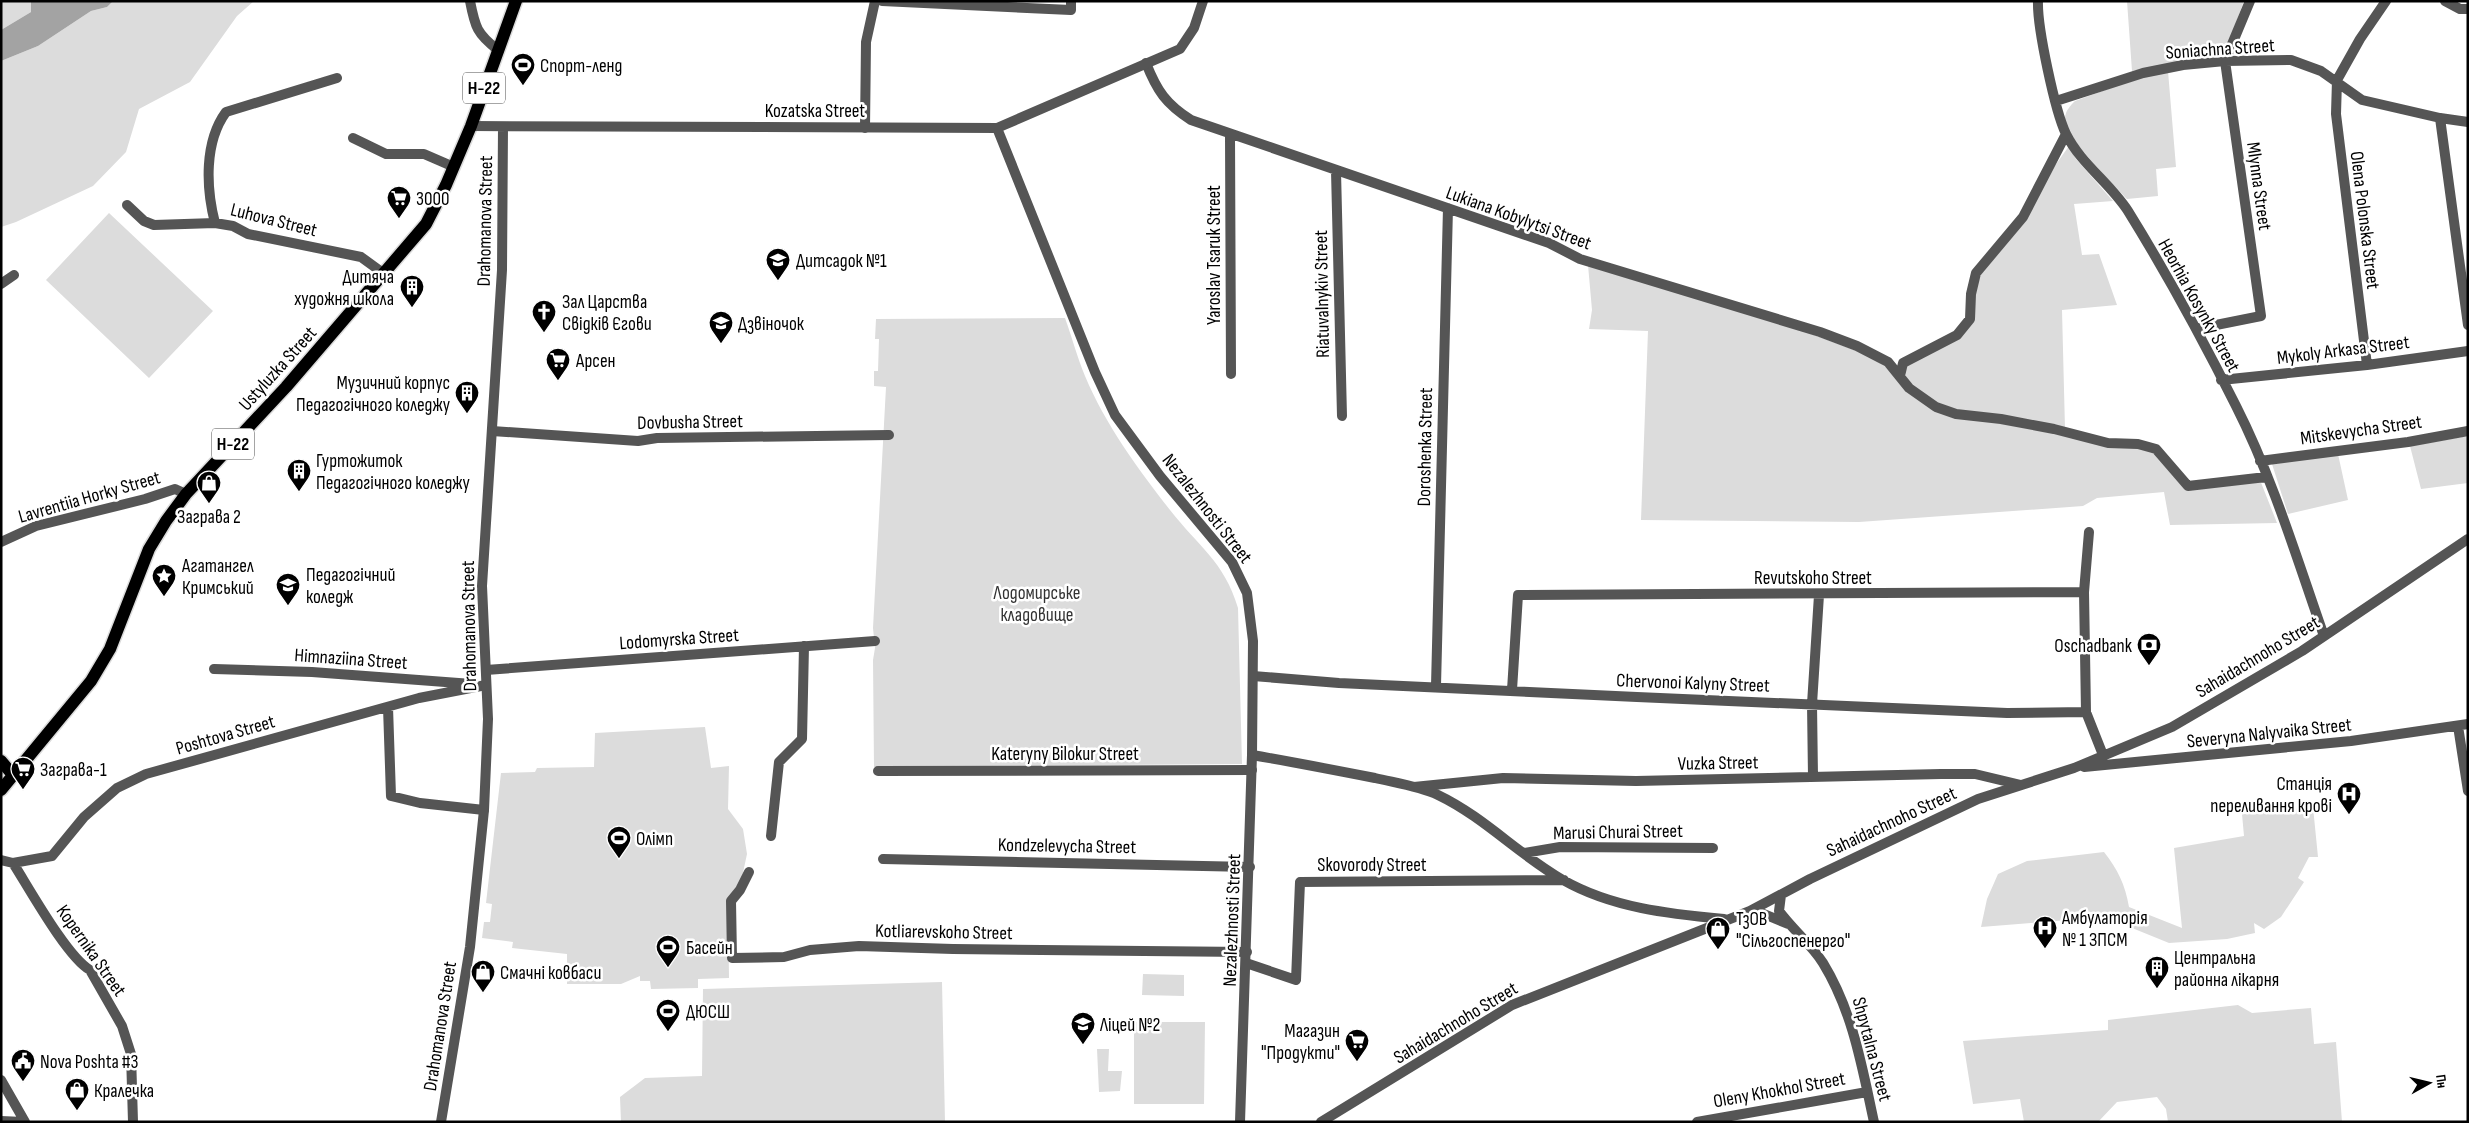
<svg xmlns="http://www.w3.org/2000/svg" width="2469" height="1123" font-family="'Sofia Sans Condensed',sans-serif">
<rect width="100%" height="100%" fill="#fff"/>
<path fill="#dcdcdc" d="M1,1H31V12L1,30Z
M113,1H254L237,16L190,82L139,109L126,152L93,186L16,222L1,227V61L38,46L91,11L107,7Z
M2127,1H2244L2223,57L2132,71Z
M2168,71L2176,167L2156,169L2158,196L2127,199C2113,183 2065,138 2065,118C2065,111 2071,105 2075,101L2144,76Z
M2069,146L2076,159L2113,201L2074,204L2082,255L2099,254L2117,305L2062,310L2065,429L2155,451L2186,488L2260,480L2277,523L2170,525L2164,492L2097,498L2083,506L1859,522L1641,520L1648,331L1589,329L1592,310L1588,265L1777,321L1870,356L1907,382L1905,372L1906,365L1971,319L1978,273Z
M109,213L213,311L149,378L46,280Z
M1065,318C1072,337 1077,357 1085,376C1105,424 1138,469 1170,510C1198,546 1224,561 1238,608L1242,764L874,767L873,660L875,648L873,628L886,387L874,386V371H878L879,339H875L876,319Z
M2468,436V483L2421,489L2410,446Z
M2338,454L2348,500L2288,514L2272,464Z
M705,727L711,768L729,766L728,809L743,829L747,854L741,882L728,899L729,978L698,979V988L651,989L650,981H640V976L621,984H567V954L512,948L513,942L482,938L484,922H490L492,904L486,903L501,773L535,772L537,768L594,767L595,733Z
M2313,807L2318,857H2309L2298,878L2304,882L2281,917L2264,929L2254,923L2255,933L2227,939L2169,943L2105,917L1981,927L1987,899L1998,874L2027,861L2104,852C2118,870 2125,884 2129,907L2182,928L2174,848L2244,836L2242,814Z
M1143,974L1184,975V996L1142,995Z
M942,982L945,1122H621L620,1097L645,1078L702,1076L703,989Z
M2238,1005L2252,1013L2311,1008L2314,1044L2336,1042L2342,1122H2168L2166,1109L2157,1097L2117,1102L2098,1122H2024L2020,1099L1973,1104L1963,1041L2108,1030V1020Z
M1134,1022H1205L1204,1104H1134Z
M1097,1049H1109L1108,1071H1122L1120,1091L1099,1092Z"/>
<path fill="#a3a3a3" d="M31,1H113L107,7L91,11L38,46L1,61V30L31,12Z"/>
<g fill="none" stroke-linecap="round" stroke-linejoin="round">
<defs>
<path id="primary" d="M1,761L13,775
M1,790L91,681L110,649L149,549L166,521L186,494L286,387L426,224L446,185L471,126L516,1"/>
</defs>
<use href="#primary" stroke="#dbdbdb" stroke-width="15"/>
<path stroke="#555" stroke-width="10" d="M470,1C475,27 477,34 498,50
M882,1L1071,10V1
M2038,1C2037,27 2055,111 2066,134C2081,164 2110,183 2128,211C2167,274 2203,340 2236,406C2273,479 2297,559 2324,636
M2445,1L2460,9H2468
M1146,63C1157,91 1166,104 1191,120L1549,243L1580,259L1820,332L1857,346L1888,362L1909,388L1936,407L1956,414L2001,419L2054,429L2108,443L2138,444L2156,449L2188,486L2266,477
M2056,101L2143,73L2183,65L2225,61L2291,60L2321,71L2362,100L2440,118L2468,122
M2440,118L2468,325
M865,128L866,42L875,1
M1230,135L1231,374
M353,138L386,154H424L454,167
M1336,171L1342,416
M127,205L144,221L154,225L215,223L233,226L248,234L361,257L383,273
M215,223C206,188 204,142 226,112L337,78
M1,284L14,275
M2196,329L2261,316L2225,61L2250,1
M2367,365L2336,114L2337,80L2360,39L2386,1
M1900,376L1903,363L1957,335L1970,319L1971,294L1976,273L2023,217L2066,134
M2221,380L2367,365L2468,351
M492,431L638,441L657,438L889,435
M2260,461L2408,442L2468,431
M1,542L36,526L145,499L175,489L186,494
M2084,592L2089,532
M214,669L312,672L472,684
M486,670L875,641
M1253,676L1339,683L1637,697L2007,713L2086,712L2103,755
M1436,686L1448,208
M1512,690L1518,595L2084,592L2086,712
M388,707L391,796L420,803L484,810
M2458,726L2468,791
M1252,755C1293,762 1334,770 1375,778C1396,783 1419,786 1438,795C1484,817 1519,855 1563,880C1612,908 1670,914 1724,919
M2084,767L2351,741L2468,724
M878,771L1252,770
M1813,777L1812,704L1819,595
M1414,787L1503,778L1636,781L1941,774H1975L2021,785
M771,836L779,762L802,739L804,646
M1524,853L1560,847L1713,848
M883,859L1250,867
M1,860L13,863L52,856L84,817L117,788L146,774L419,698L486,685
M13,863C29,888 67,957 90,970L122,1026L131,1054L133,1122
M749,872L740,890L731,901L732,958L784,957L810,950L859,946L953,949L1247,952
M1781,895L1779,911C1792,929 1811,944 1823,963C1853,1012 1862,1067 1874,1122
M1750,911L1759,912L1788,924
M1246,963L1296,980L1300,882L1564,880
M1,1080L25,1122
M1,1121L23,1122
M1321,1122L1512,1005L1750,911L1810,879L1978,799L2074,768L2172,727L2302,651L2468,539
M1697,1122L1867,1092"/>
<path stroke="#555" stroke-width="10" d="M471,126L997,128L1180,49L1194,28L1203,1
M997,128L1095,372L1115,415L1160,476L1232,562L1247,593L1253,641L1252,755L1240,1122
M441,1122L470,947L484,810L488,719L482,586L502,270L503,127"/>
<use href="#primary" stroke="#000" stroke-width="12"/>
</g>
<defs>
<symbol id="stadium-pin" viewBox="-11 -11 22 30"><path d="M0 17L-7.5 6A9.5 9.5 0 1 1 7.5 6Z" fill="#000" stroke="#fff"/><path d="M0-5a6.5 5 0 1 0 0 10a6.5 5 0 1 0 0-10ZM-3.5-1.8h7v3.6h-7Z" fill="#fff"/></symbol>
<symbol id="supermarket-pin" viewBox="-11 -11 22 30"><path d="M0 17L-7.5 6A9.5 9.5 0 1 1 7.5 6Z" fill="#000" stroke="#fff"/><path d="M-6-5.5h2.5l.6 2H6L4.5 2H-2.5L-4.4-4H-6ZM-1.5 3.2a1.3 1.3 0 1 0 .1 0ZM3 3.2a1.3 1.3 0 1 0 .1 0Z" fill="#fff"/></symbol>
<symbol id="school-pin" viewBox="-11 -11 22 30"><path d="M0 17L-7.5 6A9.5 9.5 0 1 1 7.5 6Z" fill="#000" stroke="#fff"/><path d="M0-5L7-2L0 1L-7-2ZM-4 1L0 2.5L4 1V4Q0 6-4 4Z" fill="#fff"/></symbol>
<symbol id="building-pin" viewBox="-11 -11 22 30"><path d="M0 17L-7.5 6A9.5 9.5 0 1 1 7.5 6Z" fill="#000" stroke="#fff"/><path d="M-4-6H4V6H1V3H-1V6H-4ZM-2.5-4.3h1.7v1.8h-1.7ZM.8-4.3h1.7v1.8H.8ZM-2.5-1h1.7V.8h-1.7ZM.8-1h1.7V.8H.8Z" fill="#fff"/></symbol>
<symbol id="church-pin" viewBox="-11 -11 22 30"><path d="M0 17L-7.5 6A9.5 9.5 0 1 1 7.5 6Z" fill="#000" stroke="#fff"/><path d="M-1.2-6h2.4v3.5h3.3v2.4h-3.3V6h-2.4V-.1h-3.3v-2.4h3.3Z" fill="#fff"/></symbol>
<symbol id="shop-pin" viewBox="-11 -11 22 30"><path d="M0 17L-7.5 6A9.5 9.5 0 1 1 7.5 6Z" fill="#000" stroke="#fff"/><path d="M-5-2.5h2.3a2.7 3.5 0 0 1 5.4 0H5L5.5 6h-11ZM-1.5-2.5h3a1.5 2.3 0 0 0-3 0Z" fill="#fff"/></symbol>
<symbol id="sight-pin" viewBox="-11 -11 22 30"><path d="M0 17L-7.5 6A9.5 9.5 0 1 1 7.5 6Z" fill="#000" stroke="#fff"/><path d="M0-6L1.8-2.2L6-1.7L2.9 1.2L3.7 5.4L0 3.3L-3.7 5.4L-2.9 1.2L-6-1.7L-1.8-2.2Z" fill="#fff"/></symbol>
<symbol id="university-pin" viewBox="-11 -11 22 30"><path d="M0 17L-7.5 6A9.5 9.5 0 1 1 7.5 6Z" fill="#000" stroke="#fff"/><path d="M0-5L7-2L0 1L-7-2ZM-4 1L0 2.5L4 1V4Q0 6-4 4Z" fill="#fff"/></symbol>
<symbol id="bank-pin" viewBox="-11 -11 22 30"><path d="M0 17L-7.5 6A9.5 9.5 0 1 1 7.5 6Z" fill="#000" stroke="#fff"/><path d="M-6-4H6V4H-6ZM0-2.3a2.3 2.3 0 1 0 0 4.6a2.3 2.3 0 1 0 0-4.6Z" fill="#fff"/></symbol>
<symbol id="hospital-pin" viewBox="-11 -11 22 30"><path d="M0 17L-7.5 6A9.5 9.5 0 1 1 7.5 6Z" fill="#000" stroke="#fff"/><path d="M-5-5h3v3.5h4V-5h3V5h-3V1.5h-4V5h-3Z" fill="#fff"/></symbol>
<symbol id="civic-pin" viewBox="-11 -11 22 30"><path d="M0 17L-7.5 6A9.5 9.5 0 1 1 7.5 6Z" fill="#000" stroke="#fff"/><path d="M-.6-6.5H3V-4.5H.6V-3L4-1V1h2V6H-6V1h2V-1L-.6-3ZM-1.2 2.5V6h2.4V2.5Z" fill="#fff"/></symbol>
</defs>
<g fill-rule="evenodd">
<use href="#stadium-pin" x="509" y="51" width="28" height="38"/>
<use href="#supermarket-pin" x="385" y="184" width="28" height="38"/>
<use href="#school-pin" x="764" y="246" width="28" height="38"/>
<use href="#building-pin" x="398" y="273" width="28" height="38"/>
<use href="#church-pin" x="530" y="298" width="28" height="38"/>
<use href="#school-pin" x="707" y="309" width="28" height="38"/>
<use href="#supermarket-pin" x="544" y="346" width="28" height="38"/>
<use href="#building-pin" x="453" y="379" width="28" height="38"/>
<use href="#building-pin" x="285" y="457" width="28" height="38"/>
<use href="#shop-pin" x="195" y="469" width="28" height="38"/>
<use href="#sight-pin" x="150" y="562" width="28" height="38"/>
<use href="#university-pin" x="274" y="571" width="28" height="38"/>
<use href="#bank-pin" x="2135" y="631" width="28" height="38"/>
<use href="#supermarket-pin" x="9" y="755" width="28" height="38"/>
<use href="#hospital-pin" x="2335" y="780" width="28" height="38"/>
<use href="#stadium-pin" x="605" y="824" width="28" height="38"/>
<use href="#hospital-pin" x="2031" y="914" width="28" height="38"/>
<use href="#shop-pin" x="1704" y="915" width="28" height="38"/>
<use href="#stadium-pin" x="654" y="933" width="28" height="38"/>
<use href="#building-pin" x="2143" y="954" width="28" height="38"/>
<use href="#shop-pin" x="469" y="958" width="28" height="38"/>
<use href="#stadium-pin" x="654" y="997" width="28" height="38"/>
<use href="#school-pin" x="1069" y="1010" width="28" height="38"/>
<use href="#supermarket-pin" x="1343" y="1027" width="28" height="38"/>
<use href="#civic-pin" x="9" y="1047" width="28" height="38"/>
<use href="#shop-pin" x="63" y="1076" width="28" height="38"/>
</g>
<g text-anchor="middle" stroke-width="5" stroke-linejoin="round" paint-order="stroke">
<g fill="#fff" stroke="#4c4c4c" stroke-width="1">
<rect x="463" y="72.5" width="42" height="31" rx="4"/>
<rect x="212" y="428.5" width="42" height="31" rx="4"/>
</g>
<g font-size="18" font-weight="bold" fill="#000">
<text x="484" y="94">Н-22</text>
<text x="233" y="450">Н-22</text>
</g>
<g font-size="19" fill="#000" stroke="#fff">
<text transform="translate(2220 48) rotate(-4)" y="7">Soniachna Street</text>
<text x="815" y="117">Kozatska Street</text>
<text transform="translate(2260 186) rotate(82)" y="7">Mlynna Street</text>
<text transform="translate(1519 217) rotate(20)" y="7">Lukiana Kobylytsi Street</text>
<text transform="translate(274 219) rotate(14)" y="7">Luhova Street</text>
<text transform="translate(2366 220) rotate(83)" y="7">Olena Polonska Street</text>
<text transform="translate(484 221) rotate(-89)" y="7">Drahomanova Street</text>
<text transform="translate(1213 255) rotate(-90)" y="7">Yaroslav Tsaruk Street</text>
<text transform="translate(1321 294) rotate(-91)" y="7">Riatuvalnykiv Street</text>
<text transform="translate(2200 305) rotate(61)" y="7">Heorhia Kosynky Street</text>
<text transform="translate(2343 349) rotate(-7)" y="7">Mykoly Arkasa Street</text>
<text transform="translate(277 368) rotate(-48)" y="7">Ustyluzka Street</text>
<text transform="translate(690 421) rotate(-1)" y="7">Dovbusha Street</text>
<text transform="translate(2361 429) rotate(-8)" y="7">Mitskevycha Street</text>
<text transform="translate(1424 447) rotate(-89)" y="7">Doroshenka Street</text>
<text transform="translate(89 496) rotate(-16)" y="7">Lavrentiia Horky Street</text>
<text transform="translate(1208 508) rotate(52)" y="7">Nezalezhnosti Street</text>
<text x="1813" y="584">Revutskoho Street</text>
<text transform="translate(468 626) rotate(-91)" y="7">Drahomanova Street</text>
<text transform="translate(679 638) rotate(-4)" y="7">Lodomyrska Street</text>
<text transform="translate(2257 656) rotate(-31)" y="7">Sahaidachnoho Street</text>
<text transform="translate(351 658) rotate(4)" y="7">Himnaziina Street</text>
<text transform="translate(1693 682) rotate(2)" y="7">Chervonoi Kalyny Street</text>
<text transform="translate(2269 732) rotate(-6)" y="7">Severyna Nalyvaika Street</text>
<text transform="translate(225 734) rotate(-16)" y="7">Poshtova Street</text>
<text x="1065" y="760">Kateryny Bilokur Street</text>
<text transform="translate(1718 762) rotate(-1)" y="7">Vuzka Street</text>
<text transform="translate(1891 821) rotate(-25)" y="7">Sahaidachnoho Street</text>
<text transform="translate(1618 831) rotate(-1)" y="7">Marusi Churai Street</text>
<text transform="translate(1067 845) rotate(1)" y="7">Kondzelevycha Street</text>
<text x="1372" y="871">Skovorody Street</text>
<text transform="translate(1231 920) rotate(-88)" y="7">Nezalezhnosti Street</text>
<text transform="translate(944 931) rotate(1)" y="7">Kotliarevskoho Street</text>
<text transform="translate(92 950) rotate(55)" y="7">Kopernika Street</text>
<text transform="translate(1455 1022) rotate(-31)" y="7">Sahaidachnoho Street</text>
<text transform="translate(439 1026) rotate(-81)" y="7">Drahomanova Street</text>
<text transform="translate(1873 1049) rotate(75)" y="7">Shpytalna Street</text>
<text transform="translate(1779 1089) rotate(-10)" y="7">Oleny Khokhol Street</text>
</g>
<g font-size="19" fill="#000" stroke="#fff" text-anchor="start">
<text x="540" y="72">Спорт-ленд</text>
<text x="416" y="205">3000</text>
<text x="796" y="267">Дитсадок №1</text>
<text x="394" y="283" text-anchor="end">Дитяча<tspan x="394" dy="22">художня школа</tspan></text>
<text x="562" y="308">Зал Царства<tspan x="562" dy="22">Свідків Єгови</tspan></text>
<text x="738" y="330">Дзвіночок</text>
<text x="576" y="367">Арсен</text>
<text x="450" y="389" text-anchor="end">Музичний корпус<tspan x="450" dy="22">Педагогічного коледжу</tspan></text>
<text x="316" y="467">Гуртожиток<tspan x="316" dy="22">Педагогічного коледжу</tspan></text>
<text x="209" y="523" text-anchor="middle">Заграва 2</text>
<text x="182" y="572">Агатангел<tspan x="182" dy="22">Кримський</tspan></text>
<text x="306" y="581">Педагогічний<tspan x="306" dy="22">коледж</tspan></text>
<text x="2132" y="652" text-anchor="end">Oschadbank</text>
<text x="40" y="776">Заграва-1</text>
<text x="2332" y="790" text-anchor="end">Станція<tspan x="2332" dy="22">переливання крові</tspan></text>
<text x="636" y="845">Олімп</text>
<text x="2062" y="924">Амбулаторія<tspan x="2062" dy="22">№ 1 ЗПСМ</tspan></text>
<text x="1736" y="925">ТзОВ<tspan x="1736" dy="22">"Сільгоспенерго"</tspan></text>
<text x="686" y="954">Басейн</text>
<text x="2174" y="964">Центральна<tspan x="2174" dy="22">районна лікарня</tspan></text>
<text x="500" y="979">Смачні ковбаси</text>
<text x="686" y="1018">ДЮСШ</text>
<text x="1100" y="1031">Ліцей №2</text>
<text x="1340" y="1037" text-anchor="end">Магазин<tspan x="1340" dy="22">"Продукти"</tspan></text>
<text x="40" y="1068">Nova Poshta #3</text>
<text x="94" y="1097">Кралечка</text>
</g>
<g font-size="19" fill="#333" stroke="#fff">
<text x="1037" y="599">Лодомирське<tspan x="1037" dy="22">кладовище</tspan></text>
</g>
</g>
<rect width="2469" height="1123" fill="none" stroke="#000000" stroke-width="5"/>
<g transform="translate(2429 1083) rotate(82)" stroke="#ffffff" stroke-width="4" paint-order="stroke">
<path d="M0-4L9 19L0 12L-9 19Z" fill="#000000"/>
<text y="-8" font-size="14" font-weight="bold" text-anchor="middle" fill="#000000">Пн</text>
</g>
</svg>
